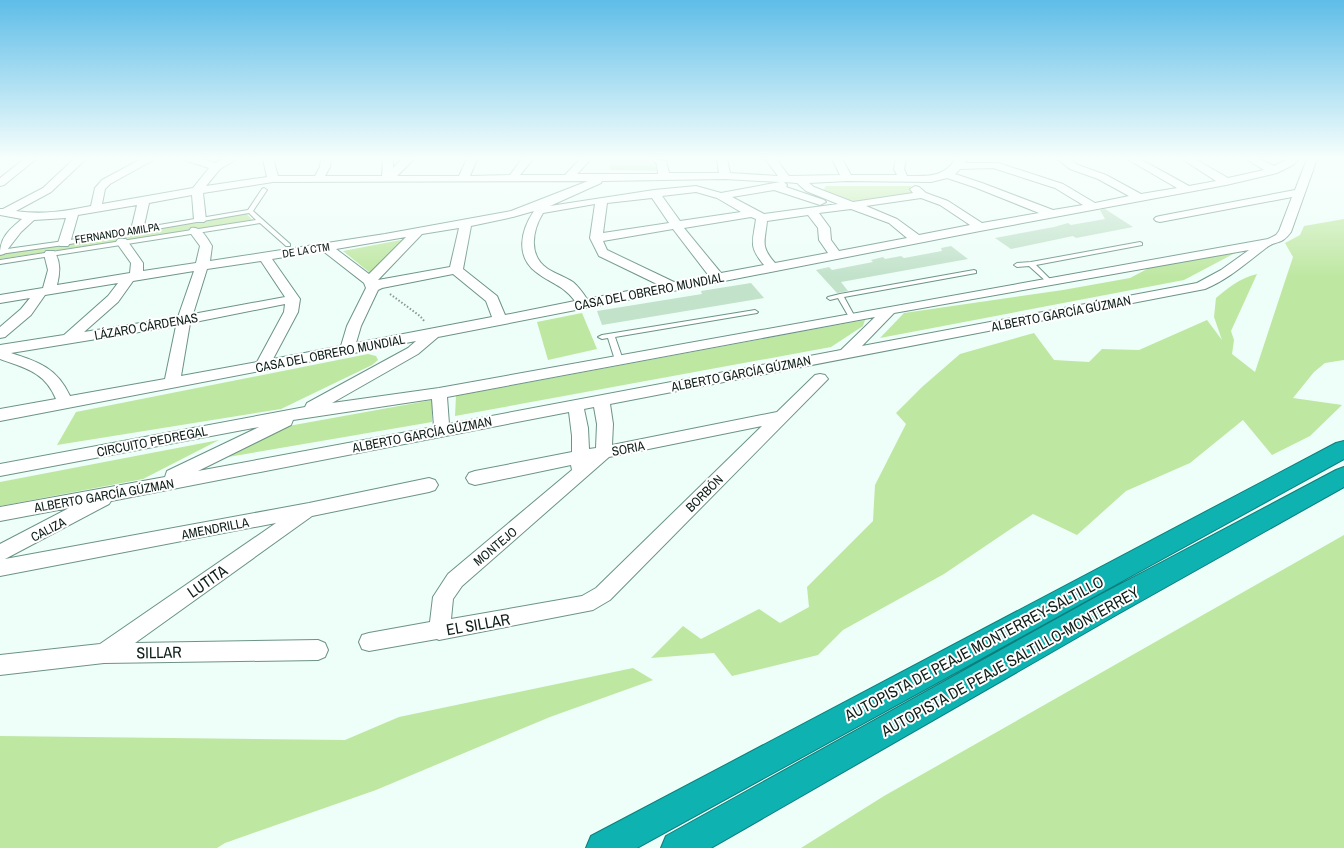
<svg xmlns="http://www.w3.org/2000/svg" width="1344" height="848" font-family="'Archivo Narrow',sans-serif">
<rect width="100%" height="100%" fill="#eefef8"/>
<path fill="#bee7a1" d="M826,186H911L914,194L859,203L827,191L824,189Z
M243,214H247L253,221L0,259V254Z
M1344,219V360L1325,363L1314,372L1293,398L1342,405L1310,436L1272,455L1243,420L1190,463L1126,491L1077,535L1033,514L944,574L843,630L818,655L732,676L714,653L651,658L683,626L701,639L759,609L780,623L809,607L807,587L873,521L875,485L906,424L896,413L922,387L960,354L1034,333L1054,360L1089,362L1102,349L1139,350L1207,320L1222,340L1214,317L1216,298C1229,287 1240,278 1257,274L1231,331L1234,340L1232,354L1255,372L1293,257L1285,243L1300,235L1304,226Z
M406,239L377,273L369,272L343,251Z
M1237,252L1184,280L880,338L904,313L1063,290L1130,278L1149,268Z
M582,313L597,349L548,360L537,322Z
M865,320L863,326L831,347L455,416L456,396Z
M368,354L376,356L378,360L372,365L281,409L57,445L76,412Z
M432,400V422L228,457L283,427Z
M219,440L143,479L0,506V482Z
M1344,535V848H801L884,796Z
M633,668L653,680L550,717L376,790L225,843L217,848H0V736L345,740L399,717Z"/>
<path fill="#c2e2ca" d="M610,159H648L656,165V171L610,170Z
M1105,209L1133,227L1076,238L1073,236L1011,249L995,238L1054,227L1068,223L1071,225L1105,219L1100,210Z
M951,246L968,259L841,282L848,291L837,293L816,270L829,267L832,270L873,262L871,260L883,257L885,259L901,256L904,258L942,251L941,248Z
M751,283L764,298L602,325L597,311L702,294L701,291Z"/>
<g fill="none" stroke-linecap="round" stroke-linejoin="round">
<defs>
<path id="lane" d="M264,188L267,190L253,211L290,244V246H286L260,223L0,264V260L256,220L249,213L64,245L0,254V250L64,241L248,210L262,189Z
M1140,242L1142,243V245L1036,265L1052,281V283H1048L1029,266L1017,267L1014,265L1017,263L1031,262Z
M974,270L976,271V273L844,297L855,317L852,319L849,317L838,298L830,300L827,298L828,297L840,294Z
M755,310L758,312L757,313L615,337L623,360L619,362L615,360L608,338L602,339L598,337L602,335Z"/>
<path id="street" d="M24,159H36L4,185L0,186V178Z
M74,159H86L51,192L16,211C42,215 66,211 91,206L95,188L102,180L141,159H155L110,184L105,189L102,204L193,188L209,168L187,161L186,159H203L215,163L223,159H237L220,169L206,186L267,177L263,159H273L278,176H315L320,167L321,159H331L330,167L325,176H382L383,159H393V168L402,159H414L397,176H459L467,159H477L470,176L510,175L522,159H533L520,175H565L580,159H591L577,174H658L657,164L652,159L666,161L669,173H719L717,159H727L730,173L778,176L765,159H776L789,176L840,175L832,159H842L851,175H897L894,169L896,159H906L904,169L907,176C929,176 942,178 956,159H967L965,163H998L1063,184L1095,203L1129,196L1098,179L1070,169L1057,159H1070L1078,165L1106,175L1141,194L1177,188L1127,159H1140L1189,186L1216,181L1182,159H1195L1228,178L1264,170L1246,159H1260L1274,166L1288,159H1299L1293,165L1277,173L1226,185L980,231L438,337L418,354L332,403L439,388L1268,239L1276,235L1279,231L1292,197L1160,222L1156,221L1154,219L1156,217L1160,216L1295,190L1307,159H1317L1291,232C1281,246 1275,240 1266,248C1246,263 1229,279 1205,289L610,404L613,424L612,445L777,412L815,375L820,374L825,375L828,379L610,600L593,610L439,640L437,639L369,651L362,649L359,642L362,635L369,633L430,622L433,597L448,574L572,470L571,465L475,485L469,483L466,478L469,473L475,471L572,452V436L569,412L111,501L109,504L5,559L309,503L429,478L435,480L438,485L435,490L429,492L312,516L135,643L318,640L325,643L328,650L325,657L318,660L104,663L0,675V655L100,644L276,523L0,576V544L69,508L0,521V507L165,477L167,471L259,427L0,476V464L305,407L307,403L408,348L416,341L0,421V409L56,399C45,372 25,368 0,359V345L64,335L108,296L118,283L45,295L31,315L5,337L0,338V327L21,309L30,298L0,303V295L43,288L48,270L44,254L46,251H54C61,262 60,273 57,285L130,273L131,263L116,242L118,239H126L143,263V271L196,263L200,246L189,231L191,228C201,226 207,238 212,246L210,261L385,234L511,211L588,181L273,182L203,193L206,220L204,222H196L194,220L192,195L149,203L143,230L141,233H133L131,230L137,205L78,215L70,243L68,246H60L58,243L66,218L34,220L21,232L4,254L0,255C0,237 9,230 22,219L0,215V209H3L43,188ZM993,168L1055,188L1083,205L1053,210L982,183L955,174L960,169ZM947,178L974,187L1039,213L982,223L948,201L926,193L919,187L915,186L910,189L913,193L853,202L814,187L809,183L847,181L931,182ZM725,179L780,182L721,193L696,186L654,190L550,206L601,183L602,181ZM784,182L797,183L806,191L838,204L764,214L732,197L774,190L820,205L826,202L824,200L786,187L787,185ZM696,192L717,198L741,212L680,221L662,196ZM652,198L669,223L603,233L607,203ZM921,198L940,205L970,225L919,235L897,219L866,206ZM595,204L590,238L599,256L659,285L587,299C583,293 579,287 573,282C565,277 556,274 548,269C528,256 532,231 543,213ZM851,209L889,223L907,238L839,251L831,240L830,228L819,213ZM534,211C521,230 515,256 536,272C551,284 562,284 575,301L505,315L497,296L463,269L471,226L513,217ZM808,215L818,228L819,240L828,253L775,263C760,246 765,242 767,221ZM751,217L756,219C753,242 748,246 764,265L721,273L684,228ZM459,228L450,267L378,280L422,234ZM673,229L709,276L674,282L607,250L603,241ZM406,237L369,274L336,249ZM1249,250L1221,270L1197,283L862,346L894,313ZM323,251L364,283L366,288L347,326L341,346L273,359L298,312L300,299L272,259ZM261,261L285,297L193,314L207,269ZM194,271L178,317L84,332L118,302L133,281ZM453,274L486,301L492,317L356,343L361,326L378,290L382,288ZM285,304L284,312L257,362L181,376L190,323ZM875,317L841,350L449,424L447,397ZM176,326L165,379L70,396C57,368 39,362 11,353ZM432,399L434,427L198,471L291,425L293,420ZM594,407L597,424L596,448L589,449L588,428L584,409ZM762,426L596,588L582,596L451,619L453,599L462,586L609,457Z"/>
<path id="highway" d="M1344,441V459L637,848H586L591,836L1336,443Z
M1344,467V487L1118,614L711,848H661L666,836L1098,596L1336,470Z"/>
</defs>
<use href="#lane" stroke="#6c9387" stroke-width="2"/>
<use href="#street" stroke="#6c9387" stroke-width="2"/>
<use href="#highway" stroke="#0d7e7c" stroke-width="2"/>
<path stroke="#899994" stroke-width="2" stroke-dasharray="1.5 2" stroke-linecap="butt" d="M390,294L420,316L425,322"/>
<use href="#lane" fill="#fff" fill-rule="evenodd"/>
<use href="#street" fill="#fff" fill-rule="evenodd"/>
<use href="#highway" fill="#0db2b1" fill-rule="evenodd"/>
</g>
<linearGradient id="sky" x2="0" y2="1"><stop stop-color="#5ebde8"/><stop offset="0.57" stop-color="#f7fffc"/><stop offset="1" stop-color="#f7fffc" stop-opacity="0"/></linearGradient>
<rect width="1344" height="278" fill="url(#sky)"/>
<g text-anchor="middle" stroke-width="4" stroke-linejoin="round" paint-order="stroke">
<g font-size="11" fill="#0e1e19" stroke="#fff">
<text transform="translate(117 233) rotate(-9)" y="4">FERNANDO AMILPA</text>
<text transform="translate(306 250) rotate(-9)" y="4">DE LA CTM</text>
</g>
<g font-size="13" fill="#0e1e19" stroke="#fff">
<text transform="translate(649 291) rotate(-11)" y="5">CASA DEL OBRERO MUNDIAL</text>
<text transform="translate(1061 313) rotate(-11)" y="5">ALBERTO GARCÍA GÚZMAN</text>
<text transform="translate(146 326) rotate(-10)" y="5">LÁZARO CÁRDENAS</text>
<text transform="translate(330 353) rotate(-11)" y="5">CASA DEL OBRERO MUNDIAL</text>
<text transform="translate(741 373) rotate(-11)" y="5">ALBERTO GARCÍA GÚZMAN</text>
<text transform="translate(422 434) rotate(-11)" y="5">ALBERTO GARCÍA GÚZMAN</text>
<text transform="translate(152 441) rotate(-11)" y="5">CIRCUITO PEDREGAL</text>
<text transform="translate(628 448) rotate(-11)" y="5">SORIA</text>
<text transform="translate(704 493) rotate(-45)" y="5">BORBÓN</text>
<text transform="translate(104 495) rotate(-10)" y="5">ALBERTO GARCÍA GÚZMAN</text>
<text transform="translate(215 528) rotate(-11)" y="5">AMENDRILLA</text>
<text transform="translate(48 529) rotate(-27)" y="5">CALIZA</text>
<text transform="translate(495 546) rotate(-40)" y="5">MONTEJO</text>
</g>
<g font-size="16" fill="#0e1e19" stroke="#fff">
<text transform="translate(207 581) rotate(-35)" y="6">LUTITA</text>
<text transform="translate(478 624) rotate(-10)" y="6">EL SILLAR</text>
<text transform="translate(974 648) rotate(-28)" y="6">AUTOPISTA DE PEAJE MONTERREY-SALTILLO</text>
<text transform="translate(159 652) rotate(-1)" y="6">SILLAR</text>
<text transform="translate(1010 661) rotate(-29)" y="6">AUTOPISTA DE PEAJE SALTILLO-MONTERREY</text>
</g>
</g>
</svg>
